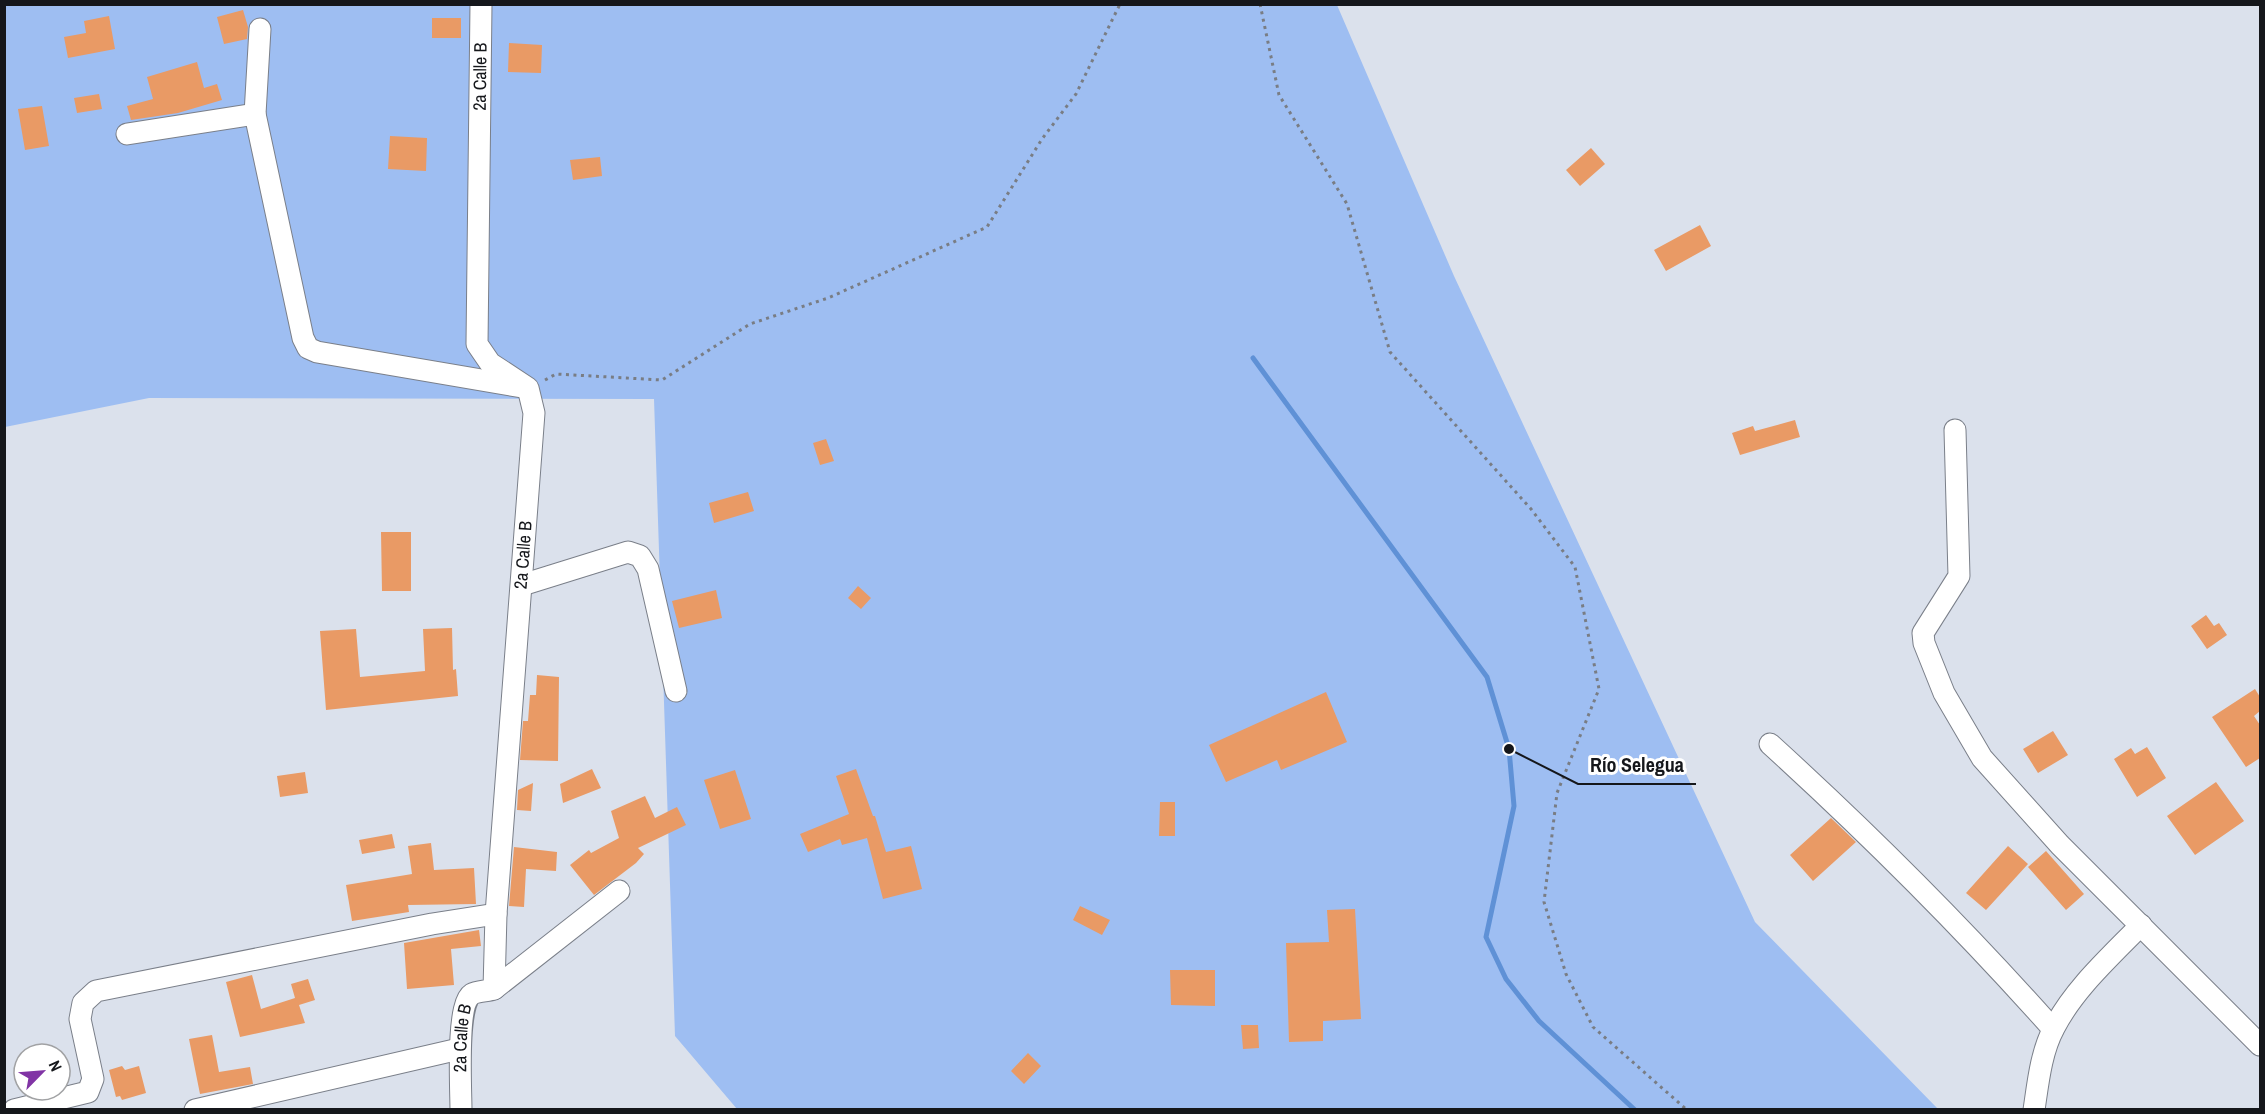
<svg xmlns="http://www.w3.org/2000/svg" width="2265" height="1114" font-family="'Archivo Narrow',sans-serif">
<rect width="100%" height="100%" fill="#dbe1ec"/>
<path fill="#9ebef2" d="M5,5H1337L1454,276L1755,922L1938,1109H737L675,1036L654,399L149,398L5,427Z"/>
<g fill="none" stroke-linecap="round" stroke-linejoin="round">
<path stroke="#5f91d6" stroke-width="5" d="M1253,358L1487,677L1509,749L1514,806L1486,937L1506,979L1539,1021L1635,1110"/>
</g>
<path fill="#e99a65" d="M243,10L248,27L247,39L224,44L217,17Z
M109,16L115,49L68,58L64,37L86,33L84,21Z
M432,18H461V38H432Z
M509,43L542,45L541,73L508,72Z
M197,62L204,88L217,84L222,100L178,113L131,120L127,106L153,99L147,77Z
M99,94L102,109L77,113L74,98Z
M42,106L49,146L25,150L18,109Z
M390,136L427,138L426,171L388,169Z
M1591,148L1605,164L1580,186L1566,170Z
M600,157L602,176L573,180L570,160Z
M1700,225L1711,246L1666,271L1654,250Z
M1795,420L1800,437L1740,455L1732,433L1753,426L1755,431Z
M826,439L834,461L820,465L813,443Z
M748,492L754,511L714,523L709,503Z
M381,532H411V591H382Z
M858,586L871,598L861,609L848,598Z
M716,590L722,618L679,628L672,601Z
M2206,615L2214,626L2219,623L2227,635L2207,649L2191,626Z
M452,628L453,670L456,669L458,696L326,710L320,631L356,629L360,677L425,671L423,629Z
M537,675L559,677L558,761L520,760L523,721H528L530,695H536Z
M2255,689L2260,697V711L2254,716L2260,725V758L2246,767L2212,717Z
M1326,692L1347,742L1281,770L1277,760L1226,782L1209,745Z
M2053,731L2068,755L2038,773L2023,749Z
M2147,747L2166,778L2137,797L2114,759L2131,748L2135,754Z
M592,769L601,788L563,803L560,784Z
M856,769L873,816H875L886,852L911,846L922,889L883,899L867,838L842,845L840,839L808,852L800,834L849,814L836,776Z
M735,770L751,819L720,829L704,780Z
M305,772L308,793L280,797L277,776Z
M2216,782L2244,821L2195,855L2167,816Z
M533,783L531,811L517,810L518,790Z
M645,796L655,818L677,807L686,825L638,848L644,854L636,863L594,895L570,865L589,850L591,853L619,838L611,811Z
M1160,802H1175V836H1159Z
M1831,818L1856,842L1813,881L1790,855Z
M392,834L395,848L362,854L359,840Z
M431,843L434,870L474,868L476,904L408,905L409,912L352,921L346,885L412,874L408,846Z
M2008,846L2028,864L1986,910L1966,893Z
M514,847L557,852L556,871L526,869L524,907L509,906Z
M2046,851L2084,894L2066,910L2028,867Z
M1080,906L1110,920L1102,935L1073,920Z
M1355,909L1361,1019L1323,1021V1041L1289,1042L1286,943L1329,942L1327,910Z
M479,930L481,946L451,949L454,985L407,989L404,943Z
M1170,970H1215V1006L1171,1005Z
M252,975L261,1009L295,998L291,984L308,979L315,1000L299,1005L305,1023L240,1037L226,982Z
M1241,1025H1258L1259,1048L1243,1049Z
M212,1035L219,1072L250,1067L253,1084L200,1094L189,1039Z
M1028,1053L1041,1066L1024,1084L1011,1071Z
M122,1066L125,1070L139,1066L146,1093L122,1100L120,1096L116,1097L109,1070Z"/>
<g fill="none" stroke-linecap="round" stroke-linejoin="round">
<defs>
<g id="street">
<path d="M260,29L255,114L303,338L308,348L317,352L522,387"/>
<path d="M127,134L255,114"/>
<path d="M1955,430L1959,576L1923,633L1924,643L1944,693L1982,758L2060,845L2260,1045"/>
<path d="M522,585L628,552L640,556L648,569L676,691"/>
<path d="M1770,744C1870,835 1964,929 2053,1029"/>
<path d="M494,989L619,891"/>
<path d="M14,1110L88,1092L93,1079L80,1019L83,1003L96,991L432,924L496,914"/>
<path d="M195,1110L459,1049"/>
<path id="s1" d="M461,1110C461,1090 456,1004 472,994C477,991 488,991 494,989L496,914L534,413L528,388L490,363L477,344L481,4"/>
<path d="M2034,1110C2038,1083 2041,1052 2054,1028C2074,989 2110,957 2141,925"/>
</g>
</defs>
<use href="#street" stroke="#7a7f89" stroke-width="23"/>
<path stroke="#797d84" stroke-width="3" stroke-dasharray="3 4.5" stroke-linecap="butt" d="M1260,4L1279,95L1347,204L1390,352L1531,509L1575,567L1599,689L1557,793L1544,902L1566,974L1593,1027L1687,1110
M545,380L556,374L662,380L750,324L828,298L987,227L1042,139L1076,94L1120,4"/>
<use href="#street" stroke="#fff" stroke-width="21"/>
</g>
<g text-anchor="middle" stroke-width="6" stroke-linejoin="round" paint-order="stroke">
<g font-size="18" fill="#15171b" stroke="#fff">
<text dy="6" stroke="none"><textPath href="#s1" startOffset="1080">2a Calle B</textPath></text>
<text dy="6" stroke="none"><textPath href="#s1" startOffset="576">2a Calle B</textPath></text>
<text dy="6" stroke="none"><textPath href="#s1" startOffset="72">2a Calle B</textPath></text>
</g>
</g>
<path fill="none" stroke="#15171b" stroke-width="2" d="M1509 749L1578 784H1696"/>
<circle fill="#15171b" stroke="#fff" stroke-width="2" cx="1509" cy="749" r="6"/>
<g font-size="20" text-anchor="middle" font-weight="bold" fill="#15171b" stroke="#fff" stroke-width="6" stroke-linejoin="round" paint-order="stroke">
<text x="1637" y="772">Río Selegua</text>
</g>
<rect width="2265" height="1114" fill="none" stroke="#15171b" stroke-width="12"/>
<g transform="translate(42 1072) rotate(65)"><circle r="28" fill="#ffffff" stroke="#a1a2a4" stroke-width="1.5"/>
<path d="M0-4.5L10 22L0 15L-10 22Z" fill="#8134a5"/>
<text y="-9" font-size="16" font-weight="bold" text-anchor="middle" fill="#15171b">N</text>
</g>
</svg>
